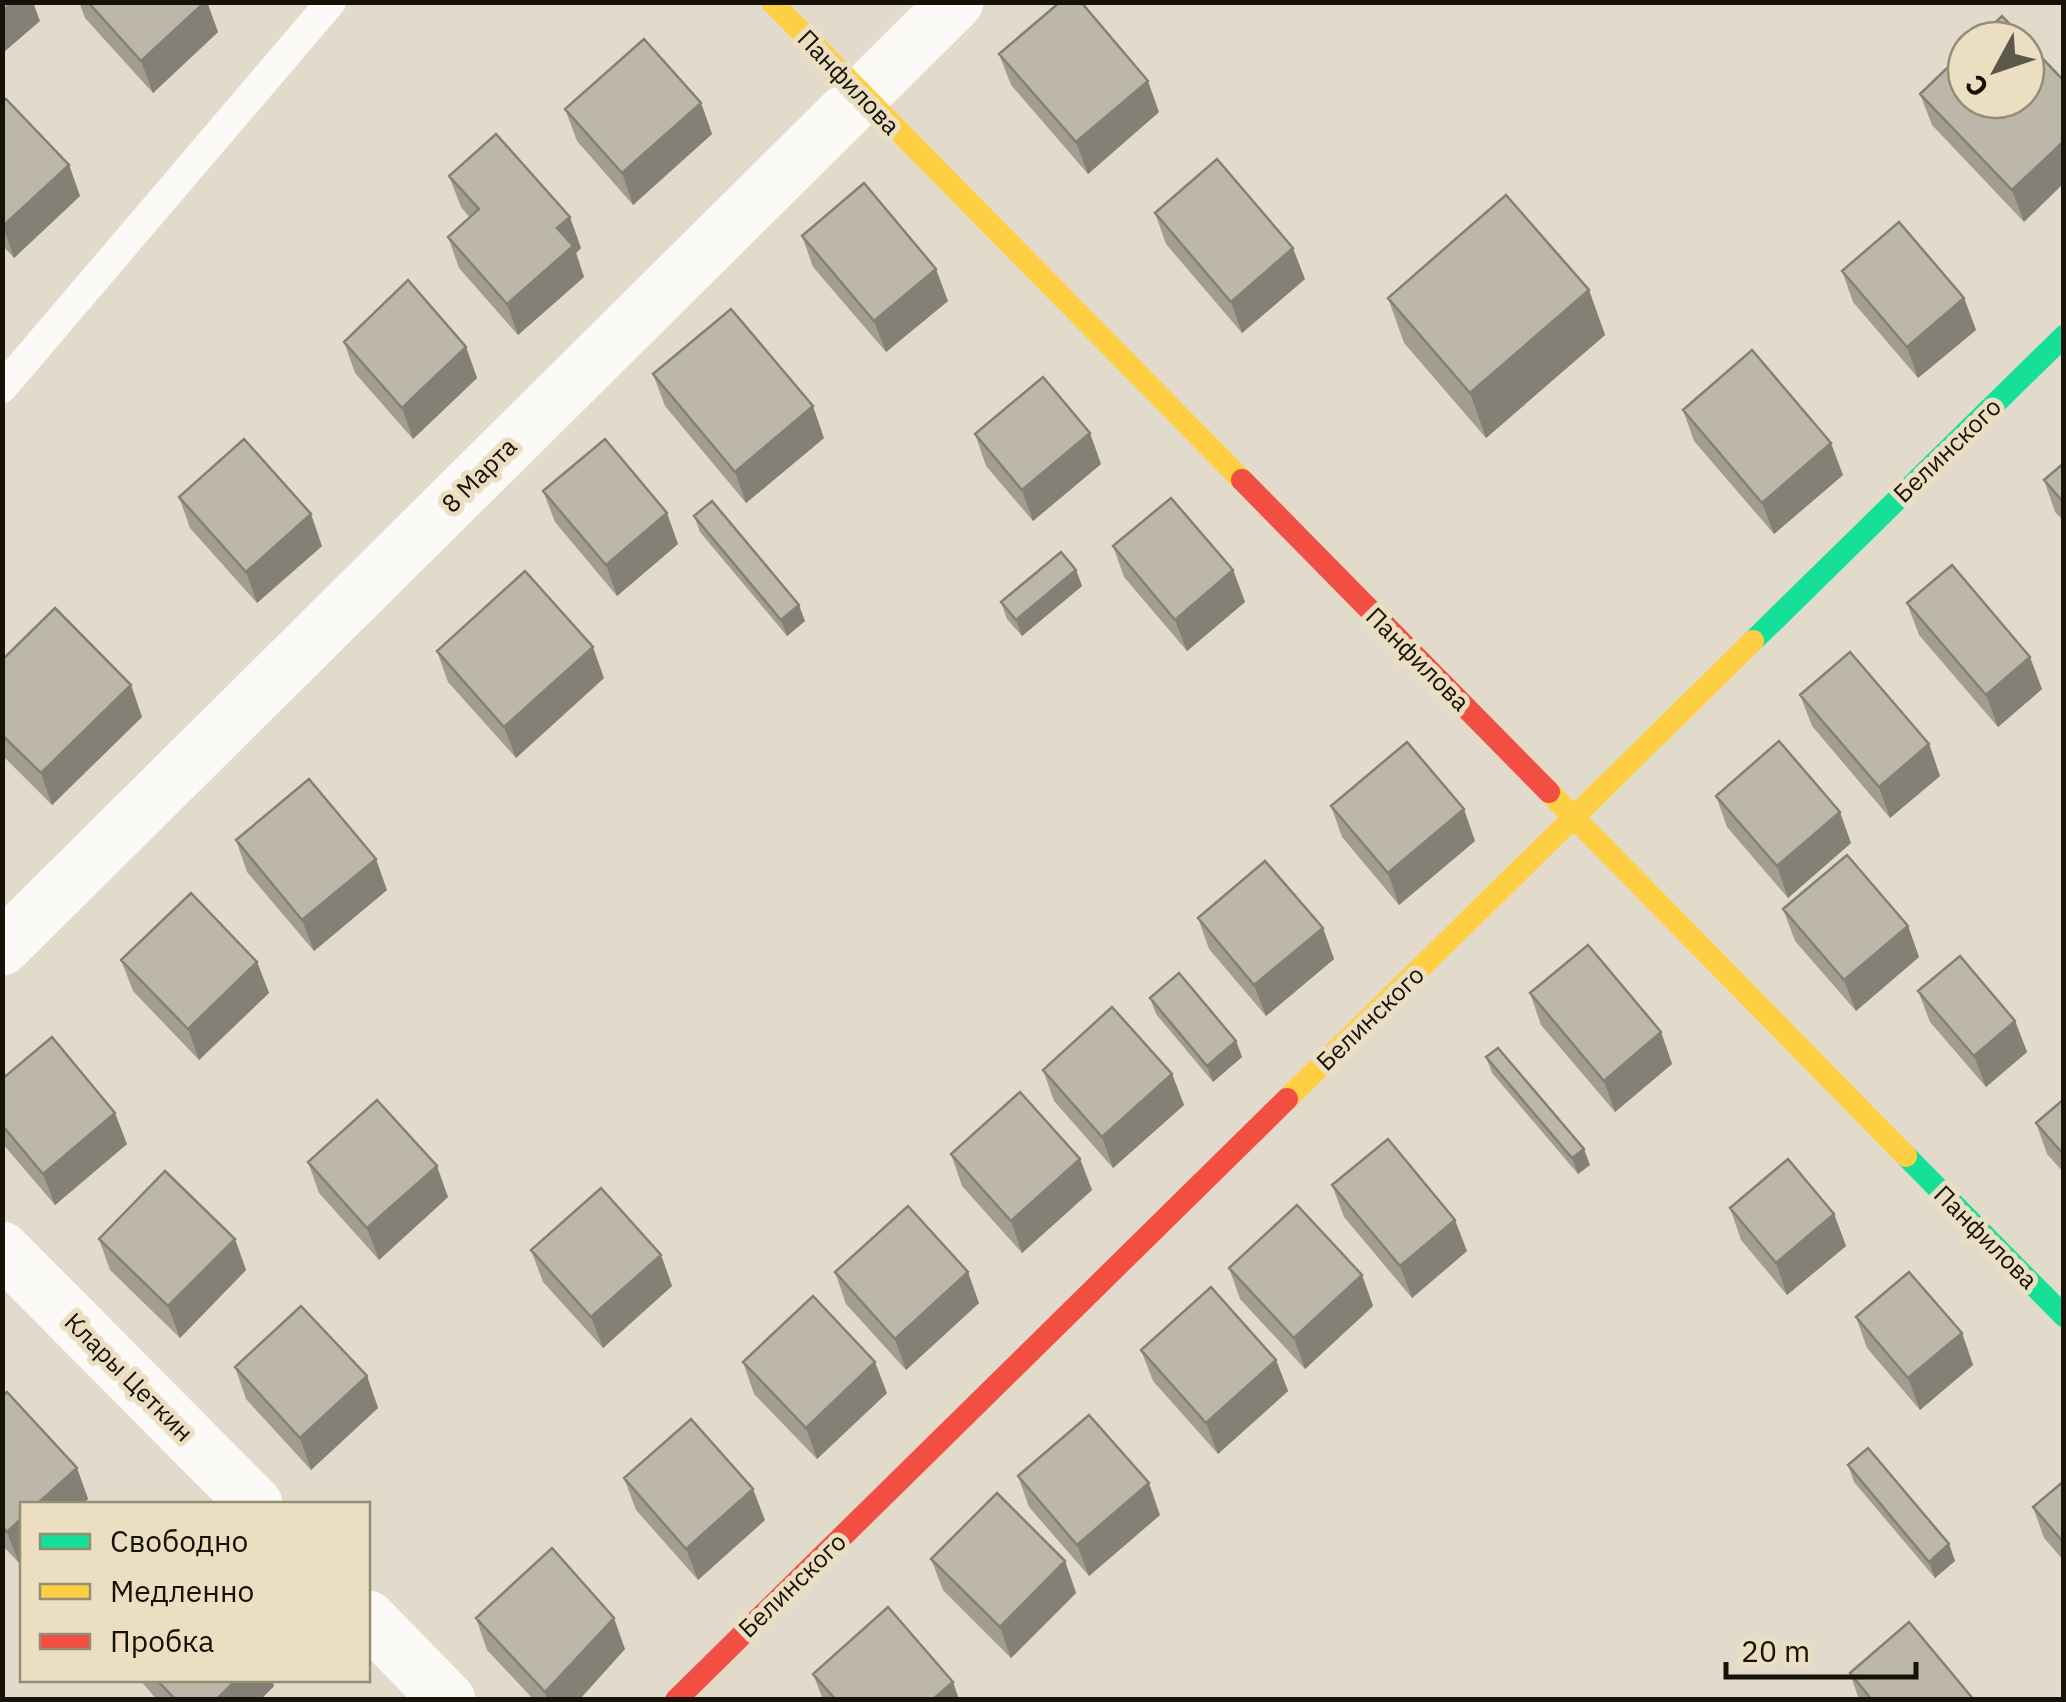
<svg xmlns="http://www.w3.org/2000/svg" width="2066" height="1702" font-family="'IBM Plex Sans',sans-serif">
<rect width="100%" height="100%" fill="#e2dbcb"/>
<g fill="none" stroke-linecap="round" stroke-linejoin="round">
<path stroke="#fbfaf7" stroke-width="30" d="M2,388L331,2"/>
<path stroke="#fbfaf7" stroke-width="55" d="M2,948L956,2
M2,1249L255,1504
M368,1618L448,1700"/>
<path stroke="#16e098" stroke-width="22" d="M1753,641L2064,336
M1906,1156L2064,1316"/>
<path stroke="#ffcf43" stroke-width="22" d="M772,2L1242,480
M1549,792L1906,1156
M1287,1099L1753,641"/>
<path stroke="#f24e42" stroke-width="22" d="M1242,480L1549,792
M676,1700L1287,1099"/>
</g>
<path fill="#a39d91" d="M79,2H207L218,32L153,93L85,18Z
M999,54L1159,112L1088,174L1011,85Z
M1920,94L2026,100L2024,222L1932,125Z
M2,102L69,165L80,196L14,258L2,245Z
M701,103L712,134L633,205L577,141L565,109Z
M449,176L581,248L576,253L584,277L518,335L459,268L448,237L470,218L461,207Z
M1155,213L1305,279L1242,333L1166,244Z
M802,236L948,301L886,352L813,267Z
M1842,271L1964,298L1976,330L1918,378L1853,302Z
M1589,290L1605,335L1486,438L1404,343L1388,298Z
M344,342L466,347L477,378L413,439L355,373Z
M653,374L824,438L746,503L665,406Z
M1683,410L1843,475L1774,534L1694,441Z
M975,434L1101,464L1033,521L986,466Z
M2064,463V521L2055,512L2044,480Z
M543,491L678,544L617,596L555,522Z
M179,497L322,546L257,603L190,528Z
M694,516L805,621L787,636L700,532Z
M1113,546L1233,570L1245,602L1187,651L1124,577Z
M1076,570L1082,586L1022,636L1007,619L1001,602Z
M1907,603L2042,689L1998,727L1919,635Z
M437,651L604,678L516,758L448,682Z
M2,660L131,685L142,717L52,805L2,755Z
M1800,695L1929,744L1940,776L1890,818L1812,726Z
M1716,796L1851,843L1788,898L1727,827Z
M1331,806L1475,841L1399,905L1342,837Z
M236,840L387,890L314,951L247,872Z
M1783,909L1908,926L1919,957L1856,1011L1795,941Z
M1198,918L1323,928L1334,959L1266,1016L1209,949Z
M121,960L257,962L269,993L199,1060L133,991Z
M1918,991L2015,1021L2027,1052L1986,1087L1930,1022Z
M1530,993L1661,1032L1672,1064L1615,1112L1541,1025Z
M1150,998L1236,1041L1242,1057L1213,1082L1156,1014Z
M1486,1057L1590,1165L1578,1174L1492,1073Z
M1043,1070L1172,1074L1184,1105L1113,1168L1054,1101Z
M2,1079L127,1144L55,1205L2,1143Z
M2064,1099V1173L2047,1154L2036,1123Z
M951,1154L1080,1159L1092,1190L1022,1253L962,1186Z
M308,1162L448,1197L379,1260L319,1193Z
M1332,1185L1467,1251L1412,1298L1344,1217Z
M1730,1208L1834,1214L1846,1246L1787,1295L1741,1240Z
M99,1239H235L246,1270L180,1338L110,1270Z
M531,1250L661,1255L672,1286L603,1348L543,1282Z
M1229,1268L1362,1275L1373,1306L1305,1369L1240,1299Z
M835,1272L979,1303L906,1370L846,1304Z
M1856,1317L1962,1333L1973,1365L1920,1410L1867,1348Z
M1141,1350L1276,1360L1288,1391L1218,1454L1153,1381Z
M743,1362L887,1393L817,1459L754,1394Z
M235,1367L367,1376L378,1408L311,1470L246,1399Z
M2,1396L77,1468L88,1499L82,1504H22L19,1563L2,1545Z
M1848,1465L1949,1544L1955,1561L1935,1578L1854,1482Z
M1018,1476L1160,1515L1089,1576L1029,1507Z
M624,1478L765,1520L698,1580L636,1510Z
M2064,1481V1561L2044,1538L2033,1507Z
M931,1559L1065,1561L1076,1593L1011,1658L943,1590Z
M476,1618L625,1649L579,1700H534L487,1650Z
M1850,1673L1974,1700H1859Z
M813,1674L953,1682L959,1700H823Z
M140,1680H272L274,1686L260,1700H157Z"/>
<path fill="#848076" d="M13,2H33L40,21L4,52L2,12Z
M205,2H207L218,32L153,93L141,61Z
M1148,81L1159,112L1088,174L1076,142Z
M701,103L712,134L633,205L622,173Z
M2064,141V183L2024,222L2012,190Z
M69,165L80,196L14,258L3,226Z
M570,217L581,248L576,253L584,277L518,335L507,304L557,228Z
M1293,248L1305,279L1242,333L1231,302Z
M936,269L948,301L886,352L874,321Z
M1589,290L1605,335L1486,438L1470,393Z
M1964,298L1976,330L1918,378L1907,347Z
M466,347L477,378L413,439L402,408Z
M813,406L824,438L746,503L735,472Z
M1090,433L1101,464L1033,521L1022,490Z
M1831,443L1843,475L1774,534L1762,503Z
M667,513L678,544L617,596L606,565Z
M311,514L322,546L257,603L246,572Z
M1076,570L1082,586L1022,636L1016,620Z
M1233,570L1245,602L1187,651L1175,620Z
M799,605L805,621L787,636L781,620Z
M593,647L604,678L516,758L504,727Z
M2030,657L2042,689L1998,727L1986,695Z
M131,685L142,717L52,805L41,773Z
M1929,744L1940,776L1890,818L1879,787Z
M1464,809L1475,841L1399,905L1388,873Z
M1840,812L1851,843L1788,898L1777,866Z
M376,859L387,890L314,951L302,920Z
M1908,926L1919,957L1856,1011L1844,980Z
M1323,928L1334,959L1266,1016L1254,985Z
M257,962L269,993L199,1060L188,1029Z
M2015,1021L2027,1052L1986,1087L1974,1056Z
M1661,1032L1672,1064L1615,1112L1604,1081Z
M1236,1041L1242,1057L1213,1082L1207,1066Z
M1172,1074L1184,1105L1113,1168L1102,1137Z
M115,1113L127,1144L55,1205L43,1174Z
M1584,1149L1590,1165L1578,1174L1572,1158Z
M1080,1159L1092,1190L1022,1253L1011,1221Z
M437,1166L448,1197L379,1260L367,1228Z
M1834,1214L1846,1246L1787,1295L1776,1263Z
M1455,1220L1467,1251L1412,1298L1400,1266Z
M235,1239L246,1270L180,1338L168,1306Z
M661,1255L672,1286L603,1348L591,1317Z
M968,1272L979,1303L906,1370L895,1339Z
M1362,1275L1373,1306L1305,1369L1294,1338Z
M1962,1333L1973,1365L1920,1410L1908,1378Z
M1276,1360L1288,1391L1218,1454L1206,1423Z
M875,1362L887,1393L817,1459L806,1428Z
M367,1376L378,1408L311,1470L300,1438Z
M77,1468L88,1499L82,1504H37Z
M1149,1483L1160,1515L1089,1576L1077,1545Z
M753,1489L765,1520L698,1580L686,1549Z
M22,1518V1560L19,1563L7,1532Z
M1949,1544L1955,1561L1935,1578L1929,1562Z
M1065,1561L1076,1593L1011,1658L1000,1627Z
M614,1618L625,1649L579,1700H547L545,1692Z
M236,1680H272L274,1686L260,1700H216Z
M953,1682L959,1700H932Z"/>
<path fill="#bdb7a9" stroke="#848076" stroke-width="2.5" d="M2,2H13L2,12Z
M88,2H205L141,61Z
M1060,2H1081L1148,81L1076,142L999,54Z
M2002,16L2025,40H1977Z
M644,39L701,103L622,173L565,109Z
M2026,41L2064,81V141L2012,190L1920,94L1966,50V100H2026Z
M6,99L69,165L3,226L2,102Z
M496,134L570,217L557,228L573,246L507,304L448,237L479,209L449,176Z
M1217,159L1293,248L1231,302L1155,213Z
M864,183L936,269L874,321L802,236Z
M1506,195L1589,290L1470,393L1388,298Z
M1899,222L1964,298L1907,347L1842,271Z
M408,280L466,347L402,408L344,342Z
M731,309L813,406L735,472L653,374Z
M1752,350L1831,443L1762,503L1683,410Z
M1043,377L1090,433L1022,490L975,434Z
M244,439L311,514L246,572L179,497Z
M605,439L667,513L606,565L543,491Z
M2064,463V503L2044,480Z
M1171,498L1233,570L1175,620L1113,546Z
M712,501L799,605L781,620L694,516Z
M1061,552L1076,570L1016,620L1001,602Z
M1952,565L2030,657L1986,695L1907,603Z
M525,571L593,647L504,727L437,651Z
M55,608L131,685L41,773L2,735V660Z
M1850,652L1929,744L1879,787L1800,695Z
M1779,741L1840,812L1777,866L1716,796Z
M1407,742L1464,809L1388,873L1331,806Z
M309,779L376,859L302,920L236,840Z
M1847,855L1908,926L1844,980L1783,909Z
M1265,861L1323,928L1254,985L1198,918Z
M191,893L257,962L188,1029L121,960Z
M1588,945L1661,1032L1604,1081L1530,993Z
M1960,956L2015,1021L1974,1056L1918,991Z
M1179,973L1236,1041L1207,1066L1150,998Z
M1112,1007L1172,1074L1102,1137L1043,1070Z
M52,1037L115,1113L43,1174L2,1125V1079Z
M1498,1048L1584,1149L1572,1158L1486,1057Z
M1020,1092L1080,1159L1011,1221L951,1154Z
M2064,1099V1155L2036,1123Z
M377,1100L437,1166L367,1228L308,1162Z
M1388,1139L1455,1220L1400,1266L1332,1185Z
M1788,1159L1834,1214L1776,1263L1730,1208Z
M165,1171L235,1239L168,1306L99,1239Z
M601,1188L661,1255L591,1317L531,1250Z
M1297,1205L1362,1275L1294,1338L1229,1268Z
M908,1206L968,1272L895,1339L835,1272Z
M1909,1272L1962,1333L1908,1378L1856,1317Z
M1211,1287L1276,1360L1206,1423L1141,1350Z
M813,1296L875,1362L806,1428L743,1362Z
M301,1306L367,1376L300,1438L235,1367Z
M7,1392L77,1468L37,1504H22V1518L7,1532L2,1527V1396Z
M1089,1415L1149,1483L1077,1545L1018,1476Z
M691,1419L753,1489L686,1549L624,1478Z
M1868,1448L1949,1544L1929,1562L1848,1465Z
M2064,1481V1543L2033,1507Z
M997,1493L1065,1561L1000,1627L931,1559Z
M552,1548L614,1618L545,1692L476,1618Z
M888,1607L953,1682L932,1700H836L813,1674Z
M1909,1622L1974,1700H1872L1850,1673Z
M157,1680H236L216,1700H176Z"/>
<g text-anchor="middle" stroke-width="10" stroke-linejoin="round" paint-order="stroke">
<g font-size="25" fill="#161207" stroke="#ecdfc1">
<text transform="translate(849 82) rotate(46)" y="9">Панфилова</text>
<text transform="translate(1947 450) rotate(-44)" y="9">Белинского</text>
<text transform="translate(479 475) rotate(-45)" y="9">8 Марта</text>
<text transform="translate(1418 659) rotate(45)" y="9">Панфилова</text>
<text transform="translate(1370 1018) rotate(-44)" y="9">Белинского</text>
<text transform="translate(1986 1237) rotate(45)" y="9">Панфилова</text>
<text transform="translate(129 1377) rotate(45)" y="9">Клары Цеткин</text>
<text transform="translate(792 1585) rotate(-44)" y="9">Белинского</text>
</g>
</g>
<rect width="2066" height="1702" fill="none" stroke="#161207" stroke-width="10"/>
<rect x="20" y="1502" width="350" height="180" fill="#ecdfc1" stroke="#968d77" stroke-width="2.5"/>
<rect x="40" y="1534" width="50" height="15" fill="#16e098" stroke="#968d77" stroke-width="2.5"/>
<text x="110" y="1552" font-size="30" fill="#161207">Свободно</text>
<rect x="40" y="1584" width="50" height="15" fill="#ffcf43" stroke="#968d77" stroke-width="2.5"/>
<text x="110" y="1602" font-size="30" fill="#161207">Медленно</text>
<rect x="40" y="1634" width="50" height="15" fill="#f24e42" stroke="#968d77" stroke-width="2.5"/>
<text x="110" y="1652" font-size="30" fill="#161207">Пробка</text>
<g transform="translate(1996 70) rotate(230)"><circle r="48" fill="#ecdfc1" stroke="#968d77" stroke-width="2.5"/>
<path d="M0-8L18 38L0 25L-18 38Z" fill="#5d584c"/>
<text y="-15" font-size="28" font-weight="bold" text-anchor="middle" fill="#161207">С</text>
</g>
<path d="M1726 1662v15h190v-15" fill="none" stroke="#161207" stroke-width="5"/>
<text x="1741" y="1662" font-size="30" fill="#161207" stroke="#ecdfc1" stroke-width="8" paint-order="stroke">20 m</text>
</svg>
